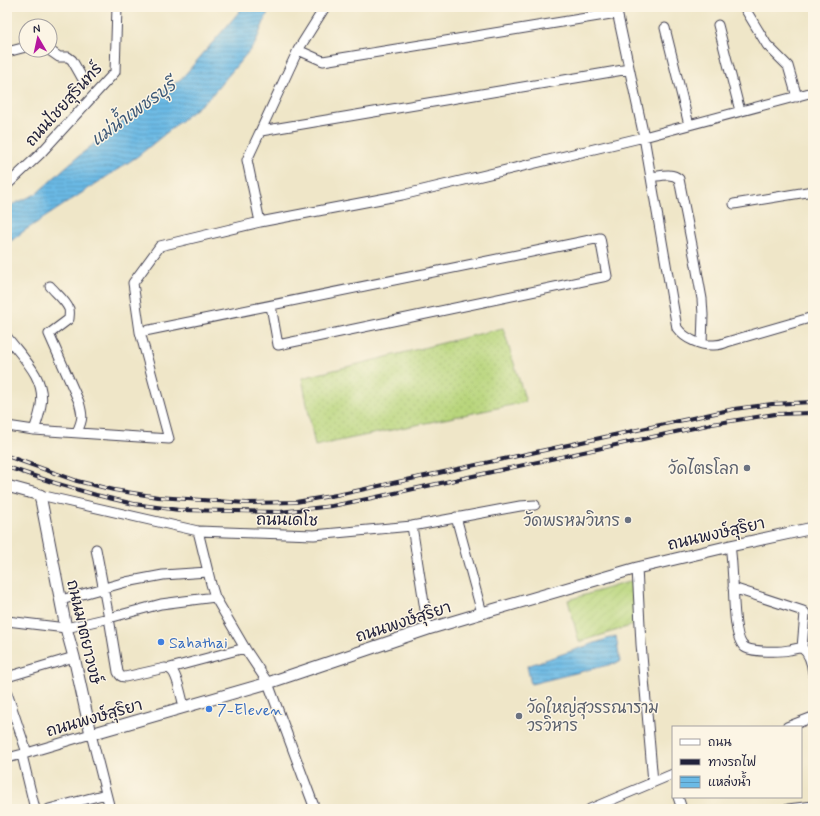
<svg xmlns="http://www.w3.org/2000/svg" width="820" height="816" font-family="Mynerve,'Playpen Sans Thai',sans-serif">
<defs>
<pattern id="grass-dots" width="8" height="8" patternUnits="userSpaceOnUse"><rect width="8" height="8" fill="#b8d57b"/><path d="M2 2h.1M6 6h.1" fill="none" stroke="#9eb76b" stroke-width="1.8" stroke-linecap="round"/></pattern>
<pattern id="garden-furrows" width="10" height="10" patternUnits="userSpaceOnUse"><rect width="10" height="10" fill="#b8d57b"/><path d="M-1 1l2-2M0 10L10 0M9 11l2-2" fill="none" stroke="#9eb76b"/></pattern>
<pattern id="water-rules" width="6" height="5" patternUnits="userSpaceOnUse"><rect width="6" height="5" fill="#6bbae5"/><path d="M0 2.5h6" fill="none" stroke="#5897bb"/></pattern>
</defs>
<rect width="100%" height="100%" fill="#fcf5e5"/>
<filter id="ink" filterUnits="userSpaceOnUse"><feTurbulence type="fractalNoise" baseFrequency=".025" numOctaves="2"/><feDisplacementMap in="SourceGraphic" scale="8" xChannelSelector="R" yChannelSelector="G"/><feConvolveMatrix kernelMatrix="1 2 1 2 8 2 1 2 1" color-interpolation-filters="sRGB"/></filter>
<filter id="wash" filterUnits="userSpaceOnUse"><feTurbulence type="fractalNoise" baseFrequency=".012" numOctaves="4" result="noise"/><feDisplacementMap in="SourceGraphic" scale="16" xChannelSelector="R" yChannelSelector="G"/><feGaussianBlur stdDeviation="0.9" result="paint"/><feColorMatrix in="noise" values="0 0 0 0 0 0 0 0 0 0 0 0 0 0 0 0 0 1.4 0 .05"/><feComposite in="paint" operator="in"/></filter>
<g filter="url(#wash)">
<rect width="100%" height="100%" fill="#efe6c8"/>
<path fill="url(#grass-dots)" stroke="#6d7c5b" d="M503,328L526,402L315,446L302,378Z"/>
<path fill="url(#garden-furrows)" stroke="#6d7c5b" d="M635,580L637,624L579,642L568,600Z"/>
<path fill="url(#water-rules)" stroke="#466e90" d="M242,7H270L255,44L210,97L138,156L24,231L7,244V207L36,194L68,165L114,127L182,78L239,12Z
M616,636L620,662L531,684L527,666Z"/>
</g>
<g filter="url(#ink)">
<g fill="none" stroke-linecap="round" stroke-linejoin="round">
<defs>
<path id="minor" d="M616,7L644,137L677,328C685,339 701,346 714,345C719,345 723,344 727,342L813,317
M744,7L767,45L788,66L797,97
M718,25L740,111
M665,28L689,125
M49,50L59,57H68L72,60L85,83
M298,50L323,61L617,13
M7,52L26,47
M261,131L629,69
M651,177C660,176 672,172 679,179L695,260L702,299L703,315L702,344
M7,185L40,154L115,72L117,7
M734,204L813,191
M260,222L247,160L298,50L325,7
M50,286C56,293 66,301 69,309C70,313 69,316 69,319L49,334L79,402C83,416 83,419 77,432
M140,332L600,238L607,276L278,345L271,306
M7,337C22,357 46,378 41,405C40,414 37,422 34,430
M7,426L34,430L169,439L140,332L133,283L160,246L260,222L402,195L644,137L813,92
M40,495L198,531L314,535L412,526L520,506L535,505
M456,517L482,613
M412,526L428,629
M198,531L211,584L215,597L246,650L268,683L315,809
M730,546C732,557 732,569 733,580C734,594 733,642 746,648C754,652 780,652 789,650C794,649 797,648 802,648C809,653 812,664 813,673
M96,549L109,618L118,672C120,676 121,677 125,677L165,668C168,668 171,669 173,672C178,678 182,699 184,707
M637,568L641,644L653,782
M733,588L803,611L805,613L802,648
M61,600L126,582L163,575L208,572
M7,621L66,628L109,618L161,604L215,597
M170,668L245,648
M7,677L74,657
M7,693L27,753
M787,727L813,717
M22,755L35,809
M7,758L27,753L91,734L110,809
M678,797L682,809
M49,809L106,794
M590,809L673,774
M788,809L813,806"/>
<path id="major" d="M7,486L40,495L66,628L74,657L91,734L268,683L428,629L482,613L637,568L730,546L813,528"/>
</defs>
<use href="#minor" stroke="#413f50" stroke-width="11"/>
<use href="#major" stroke="#413f50" stroke-width="13"/>
<use href="#minor" stroke="#fff" stroke-width="9"/>
<use href="#major" stroke="#fff" stroke-width="11"/>
<defs>
<path id="rail" d="M7,456L77,481L114,490L158,497L246,503L296,502L342,494L734,409L772,404L813,402
M7,467L55,483L96,495L134,504L179,510L280,512L332,506L372,498L712,424L775,414L813,413"/>
</defs>
<use href="#rail" stroke="#22223b" stroke-width="4"/>
<use href="#rail" stroke="#fcf5e5" stroke-width="2.5" stroke-dasharray="8" stroke-linecap="butt"/>
</g>
</g>
<g fill="#6b7280" stroke="#fcf5e5" stroke-width="1.5">
<circle cx="747" cy="468" r="4"/>
<circle cx="628" cy="520" r="4"/>
<circle cx="519" cy="716" r="4"/>
</g>
<g fill="#3f7fe0" stroke="#fcf5e5" stroke-width="1.5">
<circle cx="161" cy="642" r="4"/>
<circle cx="209" cy="709" r="4"/>
</g>
<g text-anchor="middle" stroke-width="3" stroke-linejoin="round" paint-order="stroke">
<g font-size="16" fill="#22223b" stroke="#fcf5e5">
<text transform="translate(63 104) rotate(-48)" y="6">ถนนไชยสุรินทร์</text>
<text transform="translate(287 519) rotate(1)" y="6">ถนนเดโช</text>
<text transform="translate(716 533) rotate(-13)" y="6">ถนนพงษ์สุริยา</text>
<text transform="translate(403 621) rotate(-18)" y="6">ถนนพงษ์สุริยา</text>
<text transform="translate(85 632) rotate(77)" y="6">ถนนมาตยาวงษ์</text>
<text transform="translate(94 717) rotate(-16)" y="6">ถนนพงษ์สุริยา</text>
</g>
<g font-size="16" fill="#5b616d" stroke="#fcf5e5" text-anchor="end">
<text x="739" y="474">วัดไตรโลก</text>
<text x="620" y="526">วัดพรหมวิหาร</text>
<text x="527" y="713" text-anchor="start">วัดใหญ่สุวรรณาราม<tspan x="527" dy="18">วรวิหาร</tspan></text>
</g>
<g font-size="16" fill="#366cbe" stroke="#fcf5e5" text-anchor="start">
<text x="169" y="648">Sahathai</text>
<text x="217" y="715">7-Eleven</text>
</g>
<g font-size="17" font-style="italic" fill="#3c5776" stroke="#fcf5e5">
<text transform="translate(133 112) rotate(-36)" y="6">แม่น้ำเพชรบุรี</text>
</g>
</g>
<rect width="820" height="816" fill="none" stroke="#fcf5e5" stroke-width="24"/>
<rect x="672" y="726" width="130" height="72" fill="#fcf5e5" stroke="#a5a1a1"/>
<rect x="680" y="739" width="20" height="6" fill="#ffffff" stroke="#a5a1a1"/>
<text x="708" y="746" font-size="12" fill="#22223b">ถนน</text>
<rect x="680" y="759" width="20" height="6" fill="#22223b" stroke="#a5a1a1"/>
<text x="708" y="766" font-size="12" fill="#22223b">ทางรถไฟ</text>
<rect x="680" y="776" width="20" height="12" fill="url(#water-rules)" stroke="#a5a1a1"/>
<text x="708" y="786" font-size="12" fill="#22223b">แหล่งน้ำ</text>
<g transform="translate(38 38) rotate(351)"><circle r="19" fill="#fcf5e5" stroke="#a5a1a1"/>
<path d="M0-3L7 15L0 10L-7 15Z" fill="#b5179e"/>
<text y="-6" font-size="11" font-weight="bold" text-anchor="middle" fill="#22223b">N</text>
</g>
</svg>
